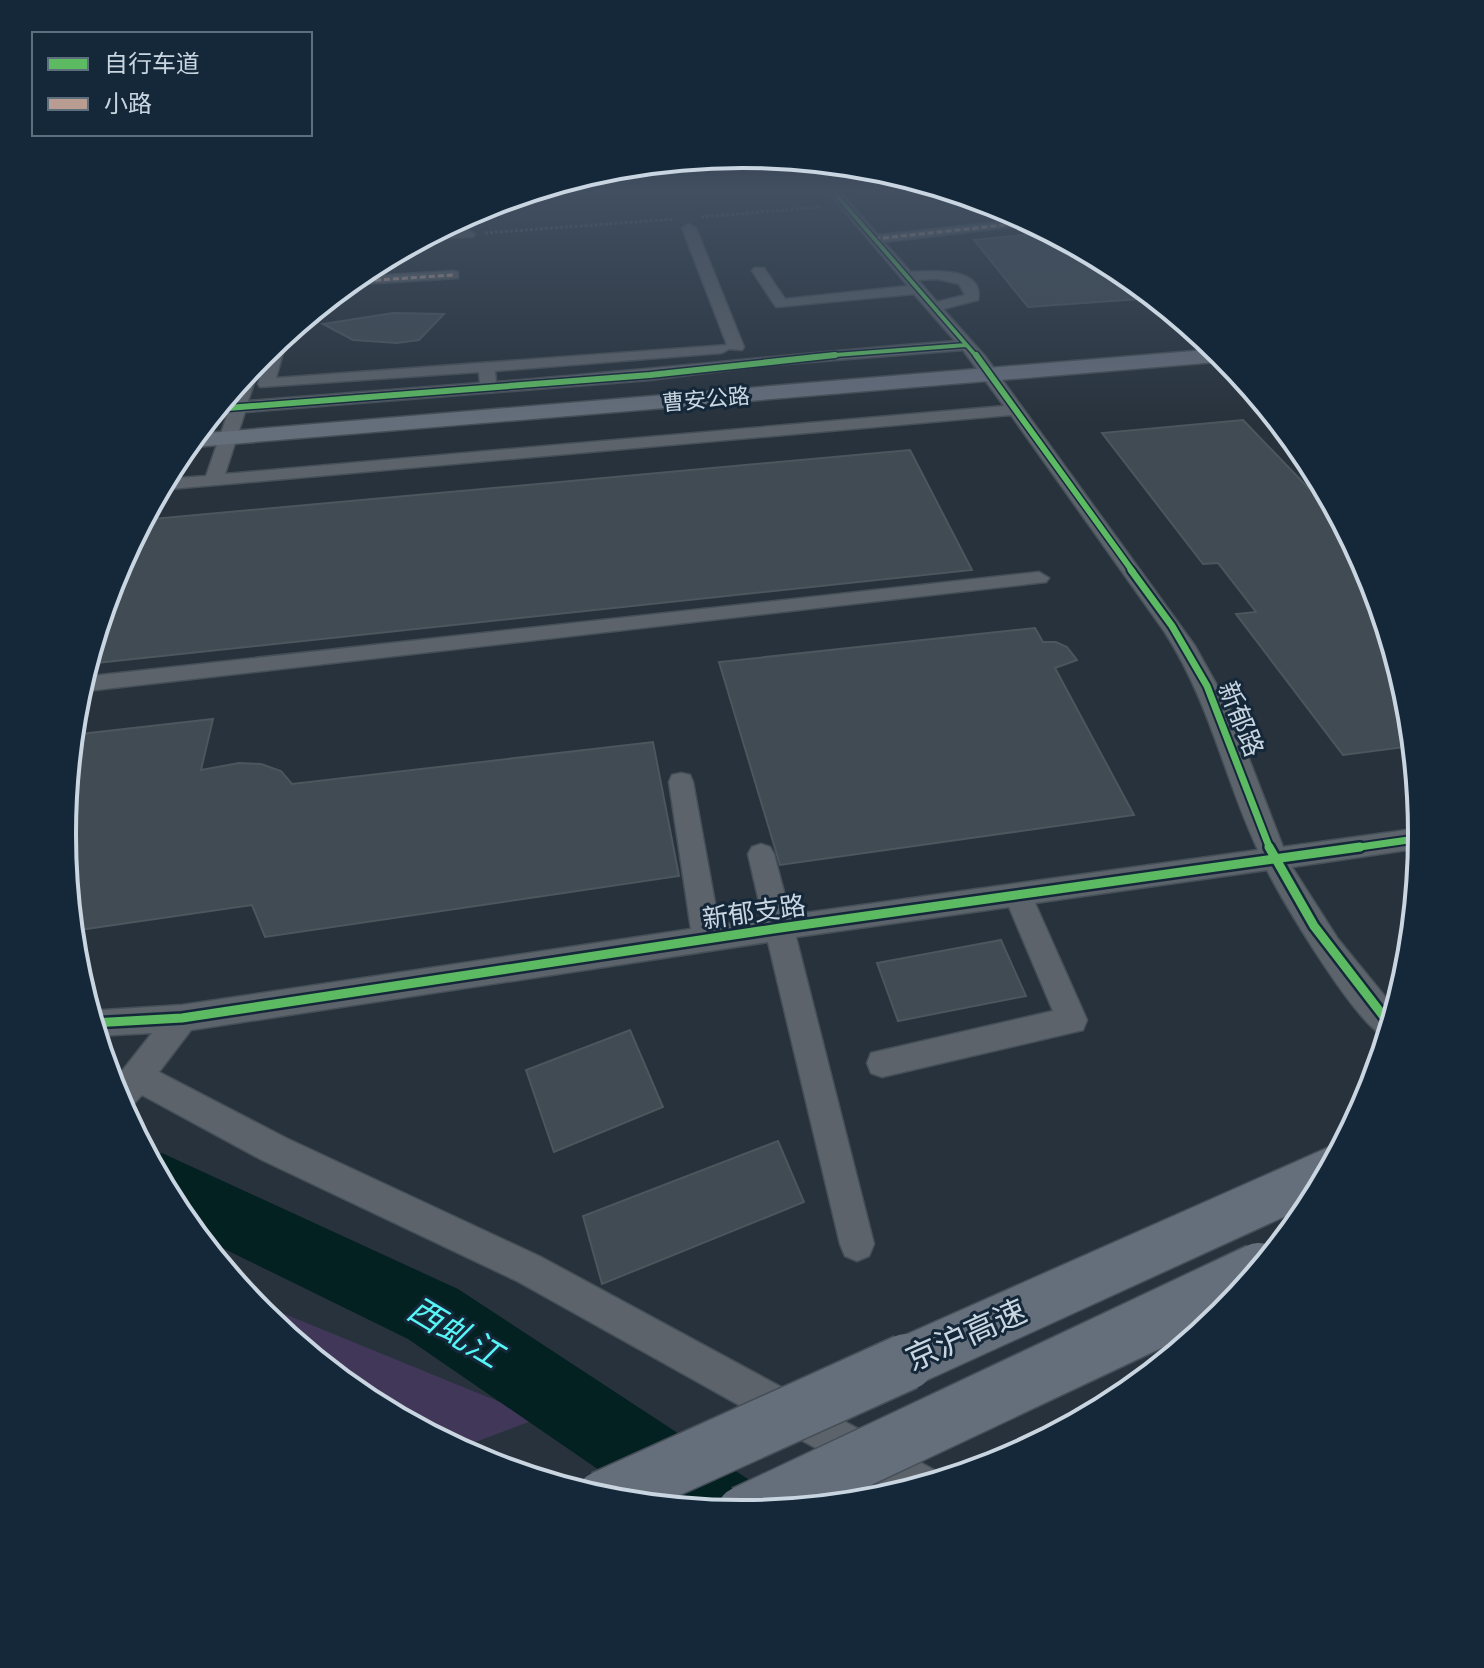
<svg xmlns="http://www.w3.org/2000/svg" width="1484" height="1668" font-family="Montserrat,'Noto Sans SC',sans-serif">
<rect width="100%" height="100%" fill="#27323c"/>
<path fill="#413859" d="M248,1299L539,1418L457,1449L364,1399L261,1315Z"/>
<g fill="none" stroke-linecap="round" stroke-linejoin="round">
<path fill="#042122" fill-rule="evenodd" d="M162,1153L458,1289L757,1485L767,1511L742,1514L650,1505L408,1339L196,1235L176,1211L148,1159Z"/>
</g>
<path fill="#404b53" stroke="#4b565d" stroke-width="2" d="M1051,232L1120,269L1155,298L1028,307L974,240Z
M393,313L444,314L419,340L397,343L353,340L323,324Z
M1243,420L1345,526L1370,574L1409,702L1413,746L1343,755L1236,614L1256,612L1218,563L1203,564L1102,433Z
M910,450L972,570L86,664L114,573L142,520Z
M1035,628L1043,642H1056L1067,647L1077,660L1055,668L1134,815L780,865L719,662Z
M213,719L201,770L239,763L261,764L281,771L292,784L653,742L679,876L265,937L252,905L72,931L62,834L72,735Z
M1001,940L1026,996L898,1021L877,963Z
M630,1030L663,1107L554,1152L526,1070Z
M778,1141L804,1202L602,1284L583,1216Z"/>
<g fill="none" stroke-linecap="round" stroke-linejoin="round">
<defs>
<path id="minor" d="M826,190H839L878,235L1027,219L1037,224L884,242L911,272C931,271 985,266 978,300L943,309L985,356L1195,646L1229,707L1283,847L1421,828V848L1292,867L1338,939L1396,1010L1387,1038C1357,1027 1284,903 1267,870L1035,903L1087,1020L1083,1030L882,1077L871,1073L867,1063L871,1053L1053,1011L1009,907L796,937L874,1244L869,1256L857,1261L845,1256L840,1244L768,942L191,1030L159,1072L286,1138L541,1257L938,1472L942,1481L898,1494L517,1281L262,1160L142,1095L124,1114L111,1085L152,1033L96,1036L88,1011L182,1005L691,929L669,782L672,775L681,773L690,775L693,782L719,925L763,919L748,854L752,847L761,844L770,847L774,854L790,915L1258,850C1223,775 1211,704 1164,631L1011,415L159,490L164,479L206,476L228,413H212L220,404L231,403L239,380L256,359L261,363L248,401L480,383L479,372L260,387L258,384L269,347L284,335L287,338L276,378L727,345L682,228L689,224L696,228L744,347L742,350L729,349L722,353L495,371L496,382C649,370 802,353 955,341L914,294L776,307L752,271L754,268H764L785,299L908,286ZM937,279L959,284L965,295L937,302L918,280ZM963,350L1004,406L225,474L245,412L650,380L759,366Z
M468,230L475,234L473,237L419,239L432,233Z
M453,271L458,272V278L344,285L354,277Z
M1039,572L1049,578L1046,582L78,692L82,677Z"/>
<path id="highway" d="M1217,349L1229,361L183,448L195,434Z
M1329,1147L1340,1151L1312,1204L925,1381L906,1389L887,1381L879,1362L887,1343Z"/>
</defs>
<use href="#minor" stroke="#454f57" stroke-width="3"/>
<use href="#highway" stroke="#454f57" stroke-width="3"/>
<path stroke="#596167" stroke-width="3" stroke-dasharray="3 2" stroke-linecap="butt" d="M701,217L822,207
M485,233L675,219"/>
<use href="#minor" fill="#5c636b" fill-rule="evenodd"/>
<use href="#highway" fill="#656e7b" fill-rule="evenodd"/>
<defs>
<path id="highway-bridge" d="M603,1499L906,1362
M744,1514L1259,1271"/>
</defs>
<use href="#highway-bridge" stroke="#454f57" stroke-width="59" stroke-linecap="butt"/>
<use href="#highway-bridge" stroke="#656e7b" stroke-width="56"/>
<path stroke="#b99d93" stroke-width="3" stroke-dasharray="6 3" stroke-linecap="butt" d="M874,239L1032,222
M348,282L453,275"/>
<defs>
<path id="cycleway-far3" d="M832,190L977,357
M809,357L966,345"/>
<path id="cycleway-far2" d="M976,355L1133,572
M215,409L650,375L835,355"/>
<path id="cycleway-far1" d="M1131,570L1172,626L1207,686L1270,849
M1346,849L1422,838"/>
<path id="cycleway" d="M1269,847L1314,926L1391,1026
M92,1023L182,1018L780,928L1360,847"/>
</defs>
<use href="#cycleway-far3" stroke="#15283a" stroke-width="7"/>
<use href="#cycleway-far2" stroke="#15283a" stroke-width="9"/>
<use href="#cycleway-far1" stroke="#15283a" stroke-width="11"/>
<use href="#cycleway" stroke="#15283a" stroke-width="14"/>
<use href="#cycleway-far3" stroke="#5cba63" stroke-width="4"/>
<use href="#cycleway-far2" stroke="#5cba63" stroke-width="6"/>
<use href="#cycleway-far1" stroke="#5cba63" stroke-width="7"/>
<use href="#cycleway" stroke="#5cba63" stroke-width="9"/>
</g>
<linearGradient id="sky" x2="0" y2="1"><stop stop-color="#151c21"/><stop offset="0.45" stop-color="#414f61"/><stop offset="1" stop-color="#414f61" stop-opacity="0"/></linearGradient>
<rect width="1484" height="424" fill="url(#sky)"/>
<g text-anchor="middle" stroke-width="6" stroke-linejoin="round" paint-order="stroke">
<g font-size="22" fill="#c9d6e1" stroke="#15283a">
<text transform="translate(706 399) rotate(-5)" y="8">曹安公路</text>
</g>
<g font-size="26" fill="#c9d6e1" stroke="#15283a">
<text transform="translate(1241 719) rotate(68)" y="9">新郁路</text>
<text transform="translate(754 912) rotate(-8)" y="9">新郁支路</text>
</g>
<g font-size="32" fill="#c9d6e1" stroke="#15283a">
<text transform="translate(966 1335) rotate(-24)" y="11">京沪高速</text>
</g>
<g font-size="34" font-style="italic" fill="#56f4f4" stroke="#15283a">
<text transform="translate(455 1332) rotate(31)" y="12">西虬江</text>
</g>
</g>
<path d="M0 0H1484V1668H0ZM76 834a666 666 0 1 1 1332 0a666 666 0 1 1-1332 0Z" fill="#15283a" fill-rule="evenodd"/>
<path fill="none" stroke="#c9d6e1" stroke-width="4" d="M76 834a666 666 0 1 1 1332 0a666 666 0 1 1-1332 0Z"/>
<rect x="32" y="32" width="280" height="104" fill="#15283a" stroke="#5d6e7d" stroke-width="2"/>
<rect x="48" y="58" width="40" height="12" fill="#5cba63" stroke="#5d6e7d" stroke-width="2"/>
<text x="104" y="72" font-size="24" fill="#c9d6e1">自行车道</text>
<rect x="48" y="98" width="40" height="12" fill="#b99d93" stroke="#5d6e7d" stroke-width="2"/>
<text x="104" y="112" font-size="24" fill="#c9d6e1">小路</text>
</svg>
